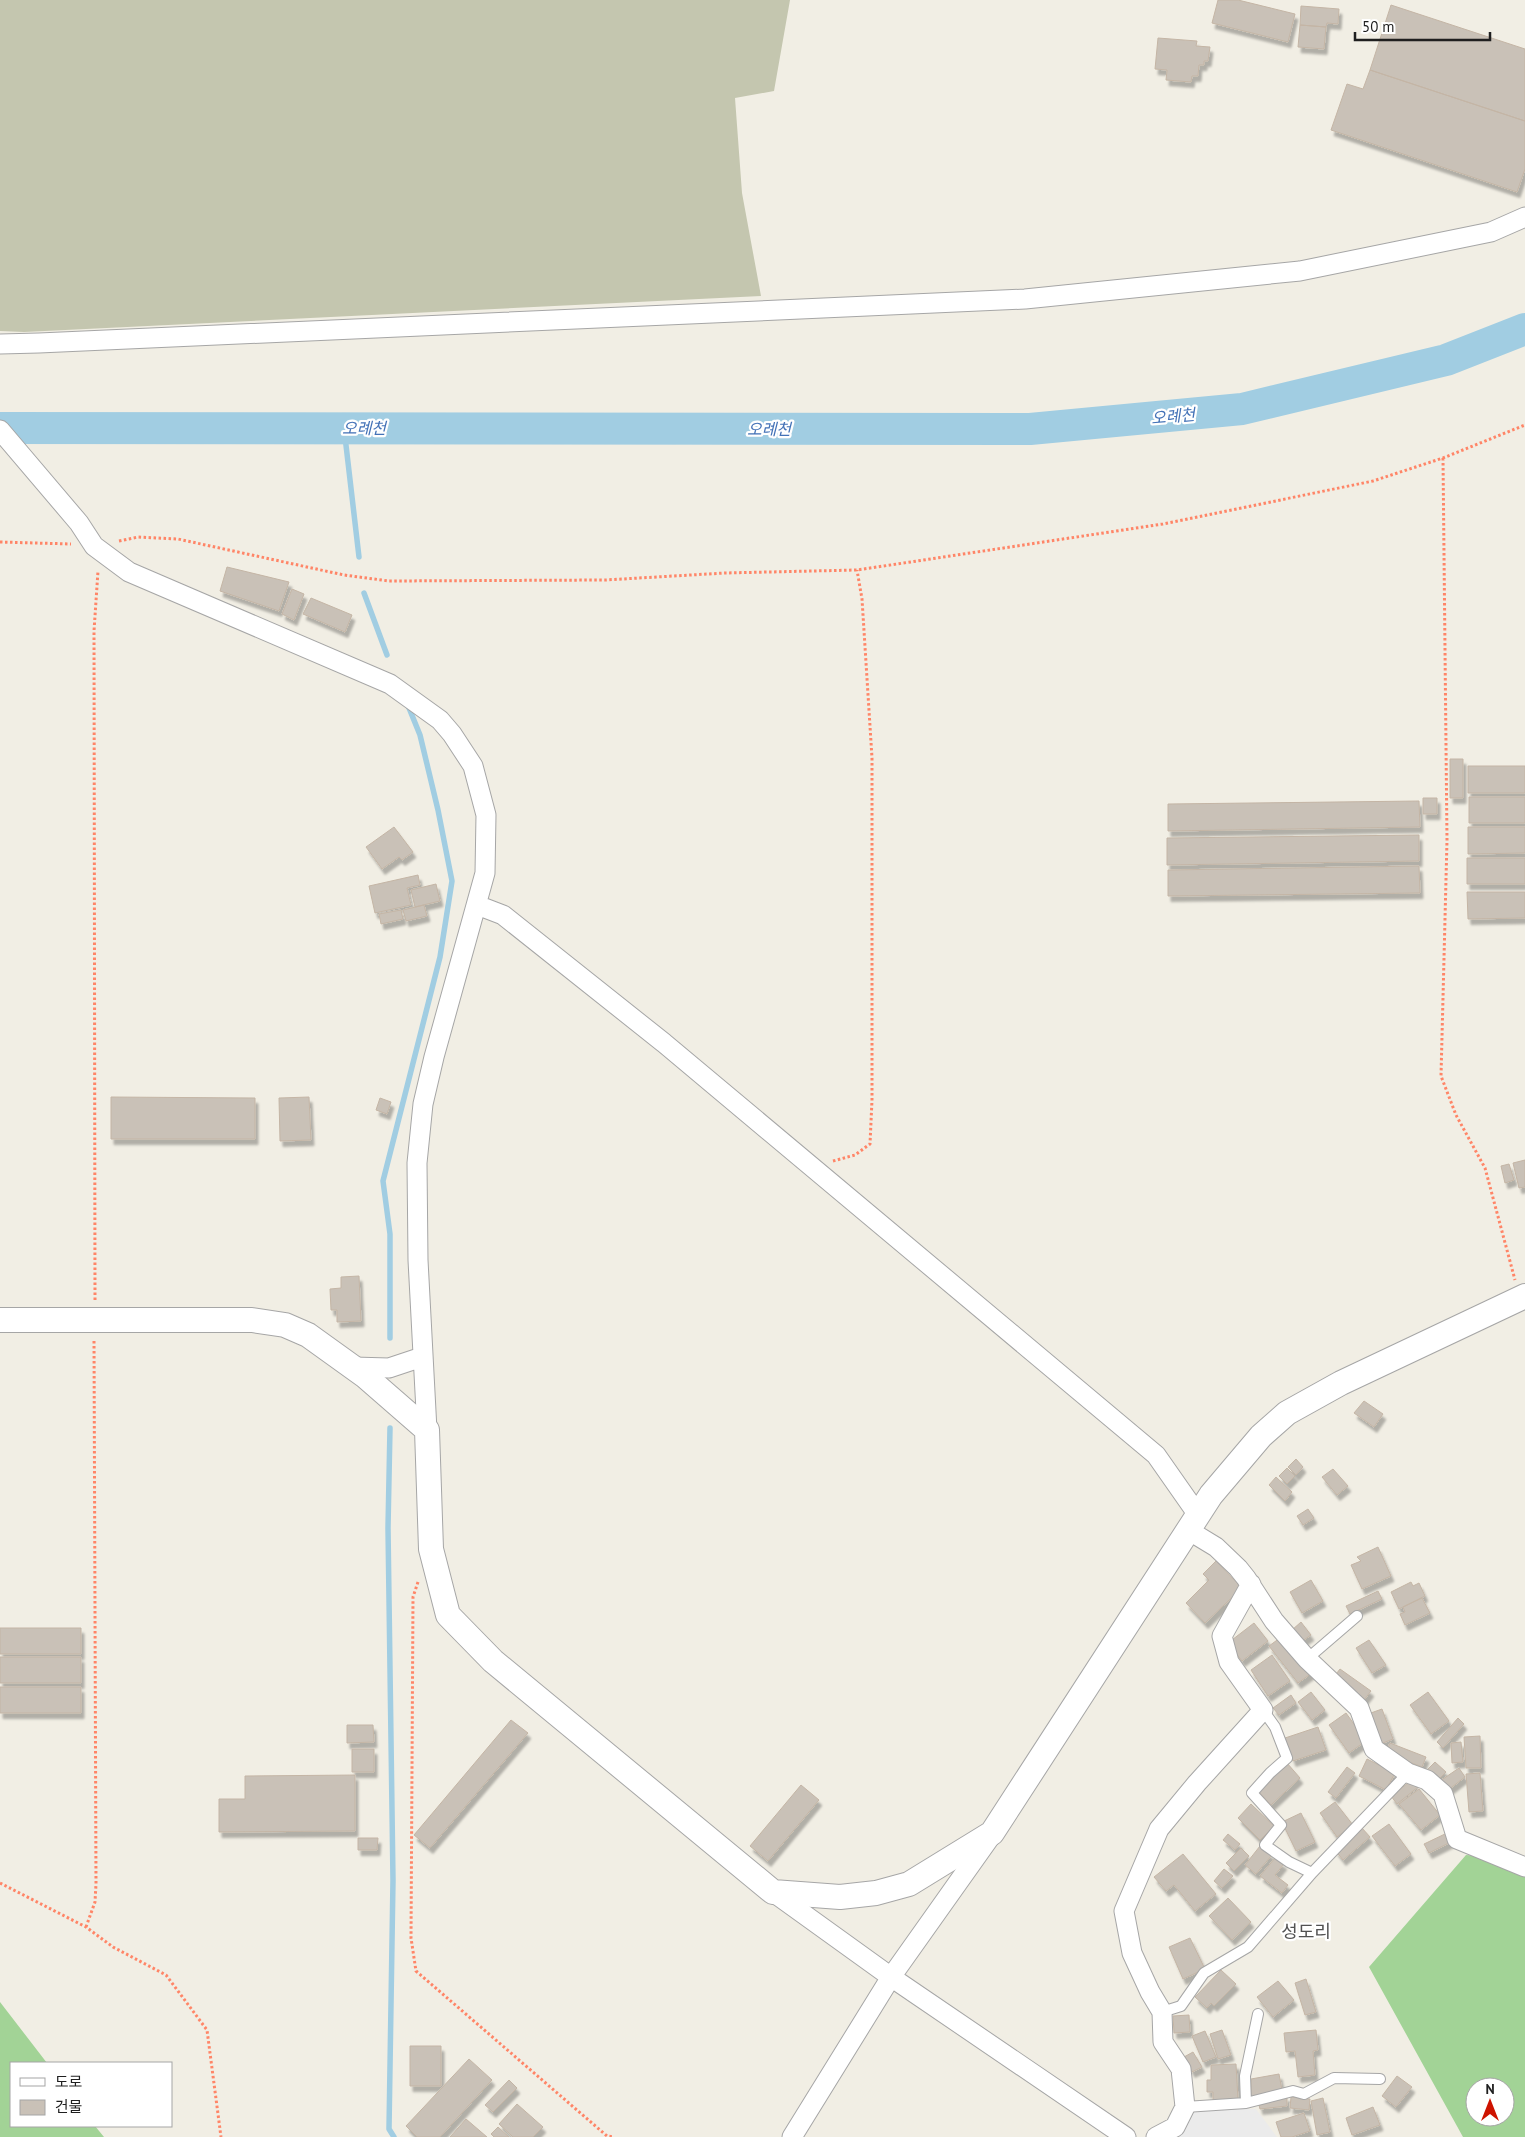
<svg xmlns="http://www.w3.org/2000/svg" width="1525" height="2137" font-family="'PT Sans','Noto Sans KR',sans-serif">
<defs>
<filter id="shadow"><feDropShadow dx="3" dy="5.5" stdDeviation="1" flood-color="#0004"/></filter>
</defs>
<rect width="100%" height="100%" fill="#f1eee4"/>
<path fill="#c4c6af" d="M0,0H790L774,91L735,98L742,193L761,296L24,332L0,331Z"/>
<path fill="#a2d396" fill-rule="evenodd" d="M1466,1855L1525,1859V2137H1463L1369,1967ZM1475,2087H1505V2117H1475Z
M0,2002L47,2063H11V2126H95L104,2137H0Z"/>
<path fill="#ebebeb" d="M1185,2107L1256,2109L1277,2137H1153Z"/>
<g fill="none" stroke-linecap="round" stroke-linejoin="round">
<path stroke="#a1cde2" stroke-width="5.5" d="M344,428L359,557
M364,593L387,655
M390,1338V1234L383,1181L440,957L452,881L438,810L420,735L407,703
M390,1428L388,1528L393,1880L389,2129L394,2137"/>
<path stroke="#a1cde2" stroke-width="32" d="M0,428L1030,429L1242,409L1446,360L1525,329"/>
</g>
<path fill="#c9c1b7" stroke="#c4b5a5" filter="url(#shadow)" d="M1218,0H1238L1295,14L1288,42L1212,23Z
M1391,5L1525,49V121L1370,70Z
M1301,6L1339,9L1338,24L1327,23L1326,27L1300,25Z
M1300,25L1326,27L1324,49L1298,47Z
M1158,38L1197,41L1196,46L1210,47L1208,61H1204V65H1199L1198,76H1192L1191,82L1166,80L1167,70L1155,69Z
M1370,70L1525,121V169L1517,192L1331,130L1347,84L1363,89Z
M227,567L289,582L279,611L220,591Z
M292,589L304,594L294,620L282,614Z
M311,598L352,615L345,632L303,614Z
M1450,759H1463V798H1450Z
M1468,766H1525V793H1468Z
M1469,797H1525V823H1469Z
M1423,798H1437V814H1423Z
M1419,801L1420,827L1168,831V804Z
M394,827L413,852L402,860L399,857L382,869L366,847Z
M1468,827H1525V853L1468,854Z
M1419,835V861L1167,865V838Z
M1467,858H1525V884H1467Z
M1419,866L1420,893L1168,896V870Z
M418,875L420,885L407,888L411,905L375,913L369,886Z
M436,884L440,901L415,907L411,890Z
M1467,892H1525V918L1468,919Z
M424,905L427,916L406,921L403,910Z
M401,910L403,919L381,924L379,914Z
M111,1097L255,1098V1139H111Z
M309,1097L311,1140L280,1141L279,1098Z
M380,1098L391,1102L387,1114L376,1110Z
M1525,1160V1187L1519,1188L1513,1163Z
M1509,1164L1514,1180L1505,1183L1501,1166Z
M359,1276L361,1321L337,1322V1310H331L330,1289L341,1288V1277Z
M1364,1401L1383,1414L1374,1427L1354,1413Z
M1296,1459L1303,1467L1296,1475L1288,1467Z
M1287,1468L1295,1476L1287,1484L1279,1476Z
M1333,1469L1348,1486L1337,1495L1322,1477Z
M1276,1477L1292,1492L1285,1501L1269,1485Z
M1308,1509L1314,1518L1303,1525L1297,1516Z
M1378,1547L1391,1576L1362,1589L1351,1565L1361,1561L1357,1557Z
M1216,1561L1242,1588L1205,1623L1186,1603L1209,1580L1203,1574Z
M1311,1580L1323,1601L1302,1613L1290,1592Z
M1411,1582L1413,1586L1419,1583L1425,1596L1399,1609L1391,1592Z
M1378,1591L1382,1599L1350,1614L1346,1606Z
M1422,1598L1430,1613L1405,1625L1400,1614L1405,1612L1403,1607Z
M1301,1622L1311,1635L1301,1642L1292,1630Z
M1254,1623L1268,1641L1242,1661L1228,1643Z
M0,1628H81V1654H0Z
M1284,1635L1312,1673L1298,1683L1269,1646Z
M1369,1640L1386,1665L1372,1673L1356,1648Z
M1272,1655L1290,1681L1268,1696L1251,1670Z
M0,1657H81V1683H0Z
M1340,1669L1371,1691L1364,1700L1333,1678Z
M0,1687H81V1713H0Z
M1311,1692L1325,1710L1312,1720L1298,1702Z
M1428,1692L1449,1721L1431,1734L1410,1705Z
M1291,1695L1296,1703L1279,1715L1273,1708Z
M1382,1709L1393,1739L1378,1745L1368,1714Z
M1346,1713L1366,1741L1349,1753L1329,1725Z
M1458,1718L1464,1724L1443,1748L1437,1742Z
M511,1720L528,1733L430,1848L414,1835Z
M347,1725H373L374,1742L347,1743Z
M1318,1727L1326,1750L1293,1761L1285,1738Z
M1480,1736L1481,1768H1466L1464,1737Z
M1461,1742L1463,1762L1452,1763L1451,1743Z
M1390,1743L1426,1757L1422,1767L1386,1753Z
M352,1749H374V1772H352Z
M1367,1759L1395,1773L1386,1790L1359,1776Z
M1435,1762L1446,1772L1438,1780L1427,1770Z
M1287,1763L1300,1778L1271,1805L1257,1790Z
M1347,1767L1355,1773L1336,1798L1328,1792Z
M1459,1768L1465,1777L1447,1791L1440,1781Z
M1480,1773L1483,1811L1469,1812L1466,1774Z
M355,1775V1831L219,1832V1799H245V1776Z
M1412,1780L1418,1787L1397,1804L1391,1796Z
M801,1785L819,1800L768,1861L750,1846Z
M1419,1789L1440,1815L1421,1830L1399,1804Z
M1335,1802L1353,1825L1337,1837L1320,1813Z
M1251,1804L1274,1826L1260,1840L1238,1818Z
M1301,1813L1315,1842L1296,1851L1282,1822Z
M1389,1824L1411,1854L1395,1866L1372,1836Z
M1362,1828L1370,1837L1343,1860L1335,1850Z
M1447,1833L1451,1842L1429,1853L1424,1844Z
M1228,1834L1240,1844L1235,1850L1223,1840Z
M358,1838H378L377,1850H358Z
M1260,1846L1272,1855L1256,1874L1245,1865Z
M1241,1848L1249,1856L1234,1871L1226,1863Z
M1183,1854L1216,1894L1195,1911L1174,1885L1166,1891L1154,1877Z
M1275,1858L1284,1864L1275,1875L1288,1885L1282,1893L1260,1876Z
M1224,1869L1233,1876L1222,1888L1214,1881Z
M1228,1898L1251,1922L1232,1940L1209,1916Z
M1190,1938L1205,1969L1183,1979L1169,1947Z
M1221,1970L1236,1984L1214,2006L1211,2003L1207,2008L1195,1997Z
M1306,1979L1316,2012L1305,2015L1295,1983Z
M1278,1981L1294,2000L1273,2017L1257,1997Z
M1189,2015L1190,2032L1174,2033L1173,2016Z
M1222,2030L1231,2055L1218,2059L1210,2034Z
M1316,2030L1318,2050L1313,2051L1315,2075L1298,2077L1295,2051L1286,2052L1284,2033Z
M1205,2031L1216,2057L1203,2062L1192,2036Z
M410,2046H441V2086H410Z
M1193,2052L1202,2067L1192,2072L1184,2057Z
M469,2059L492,2080L440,2137H417L406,2126Z
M1236,2064L1238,2100L1213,2101V2092H1207V2080H1211V2065Z
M1279,2074L1282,2090L1251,2097V2079Z
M1397,2076L1412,2087L1396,2107L1382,2096Z
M509,2080L517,2088L493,2112L485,2105Z
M1287,2096V2106L1260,2109L1258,2101Z
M1291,2097L1310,2099L1309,2110L1290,2108Z
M1323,2098L1330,2132L1317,2135L1311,2101Z
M517,2104L543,2127L533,2137H513L499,2124Z
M1373,2107L1380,2125L1352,2135L1346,2118Z
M1304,2113L1310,2131L1292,2137H1281L1276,2122Z
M466,2119L487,2137H450Z
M498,2127L509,2137H494L491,2134Z"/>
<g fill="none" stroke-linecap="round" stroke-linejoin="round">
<defs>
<path id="service" d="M1307,1659L1357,1616
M1263,1710L1275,1727L1287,1758L1270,1773L1252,1793L1281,1825L1265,1845L1289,1862L1312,1873
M1162,2012L1181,2006L1204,1973L1248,1947L1312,1873L1408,1773
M1246,2103L1293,2091L1304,2094L1334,2078L1380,2079
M1185,2107L1246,2103L1245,2076L1258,2014"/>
<path id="minor" d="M0,344L39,343L1025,299L1300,271L1491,232L1525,217
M0,430L79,523L94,546L129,572L390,684L440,720L452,734L473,766L486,815L485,873L434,1057L423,1104L417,1163L418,1260L427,1430
M477,905L503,915L664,1043L1156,1455L1198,1515
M353,1367L389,1368L422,1357
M1188,1530L1216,1547L1238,1568L1246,1578L1274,1621L1307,1659L1359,1708L1374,1749L1408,1773L1427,1780L1443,1794L1457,1839L1525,1867
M773,1892L891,1977L1126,2137
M792,2137L891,1977L991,1836
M1156,2137L1175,2127L1185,2107L1181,2069L1163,2042L1162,2012L1150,1992L1132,1953L1124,1911L1159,1829L1197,1783L1263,1710L1229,1662L1222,1636L1251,1584"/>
<path id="tertiary" d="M0,1320H252L285,1325L308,1335L365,1376L427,1430L431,1549L448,1615L493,1661L773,1892L840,1897L876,1893L909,1884L992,1833L1211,1495L1261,1436L1287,1413L1341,1383L1525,1296"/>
</defs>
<use href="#service" stroke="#a6a6a6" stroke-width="12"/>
<use href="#minor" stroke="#a6a6a6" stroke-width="21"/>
<use href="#tertiary" stroke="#a6a6a6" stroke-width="26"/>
<path stroke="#ff8567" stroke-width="3" stroke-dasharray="2.5 2.5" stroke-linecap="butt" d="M1443,458L1447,840L1441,1076L1456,1115L1485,1168L1515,1280
M119,541L138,537L178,539L344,575L389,581L605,580L725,573L857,570L1163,524L1373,481L1443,458L1525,425
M0,542L71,544
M833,1161L855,1155L870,1144L872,1100V758L862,599L857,570
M95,1300L94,631L98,571
M418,1582L413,1597L411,1938L416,1971L607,2136L614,2137
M0,1883L86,1927L113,1947L166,1975L207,2030L221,2137
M86,1927L95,1902L96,1884L94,1339"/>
<use href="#service" stroke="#fff" stroke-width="10"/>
<use href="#minor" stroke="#fff" stroke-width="19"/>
<use href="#tertiary" stroke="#fff" stroke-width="24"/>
</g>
<g text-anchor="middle" stroke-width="4.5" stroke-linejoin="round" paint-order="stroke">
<g font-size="16" font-style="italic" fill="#4372b7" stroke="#fff">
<text transform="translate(1173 416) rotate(-5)" y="6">오례천</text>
<text x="364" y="434">오례천</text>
<text x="769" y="435">오례천</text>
</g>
<g font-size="18" fill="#525252" stroke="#fff">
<text x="1306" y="1938">성도리</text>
</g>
</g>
<rect x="10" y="2062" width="162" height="65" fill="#ffffff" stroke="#a5a5a5"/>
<rect x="20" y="2078" width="25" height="8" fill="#ffffff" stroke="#a5a5a5"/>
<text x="55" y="2087" font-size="15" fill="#1f1f1f">도로</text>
<rect x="20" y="2100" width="25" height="15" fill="#c9c1b7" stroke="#a5a5a5"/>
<text x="55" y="2112" font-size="15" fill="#1f1f1f">건물</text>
<g transform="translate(1490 2102)"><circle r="24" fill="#ffffff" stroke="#a5a5a5"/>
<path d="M0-4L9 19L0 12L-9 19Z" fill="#ce1300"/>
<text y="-8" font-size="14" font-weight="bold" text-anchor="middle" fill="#1f1f1f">N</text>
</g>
<path d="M1355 32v8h135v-8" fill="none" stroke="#1f1f1f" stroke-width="2.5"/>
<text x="1362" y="32" font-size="15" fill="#1f1f1f" stroke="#ffffff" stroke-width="4" paint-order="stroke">50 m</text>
</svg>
